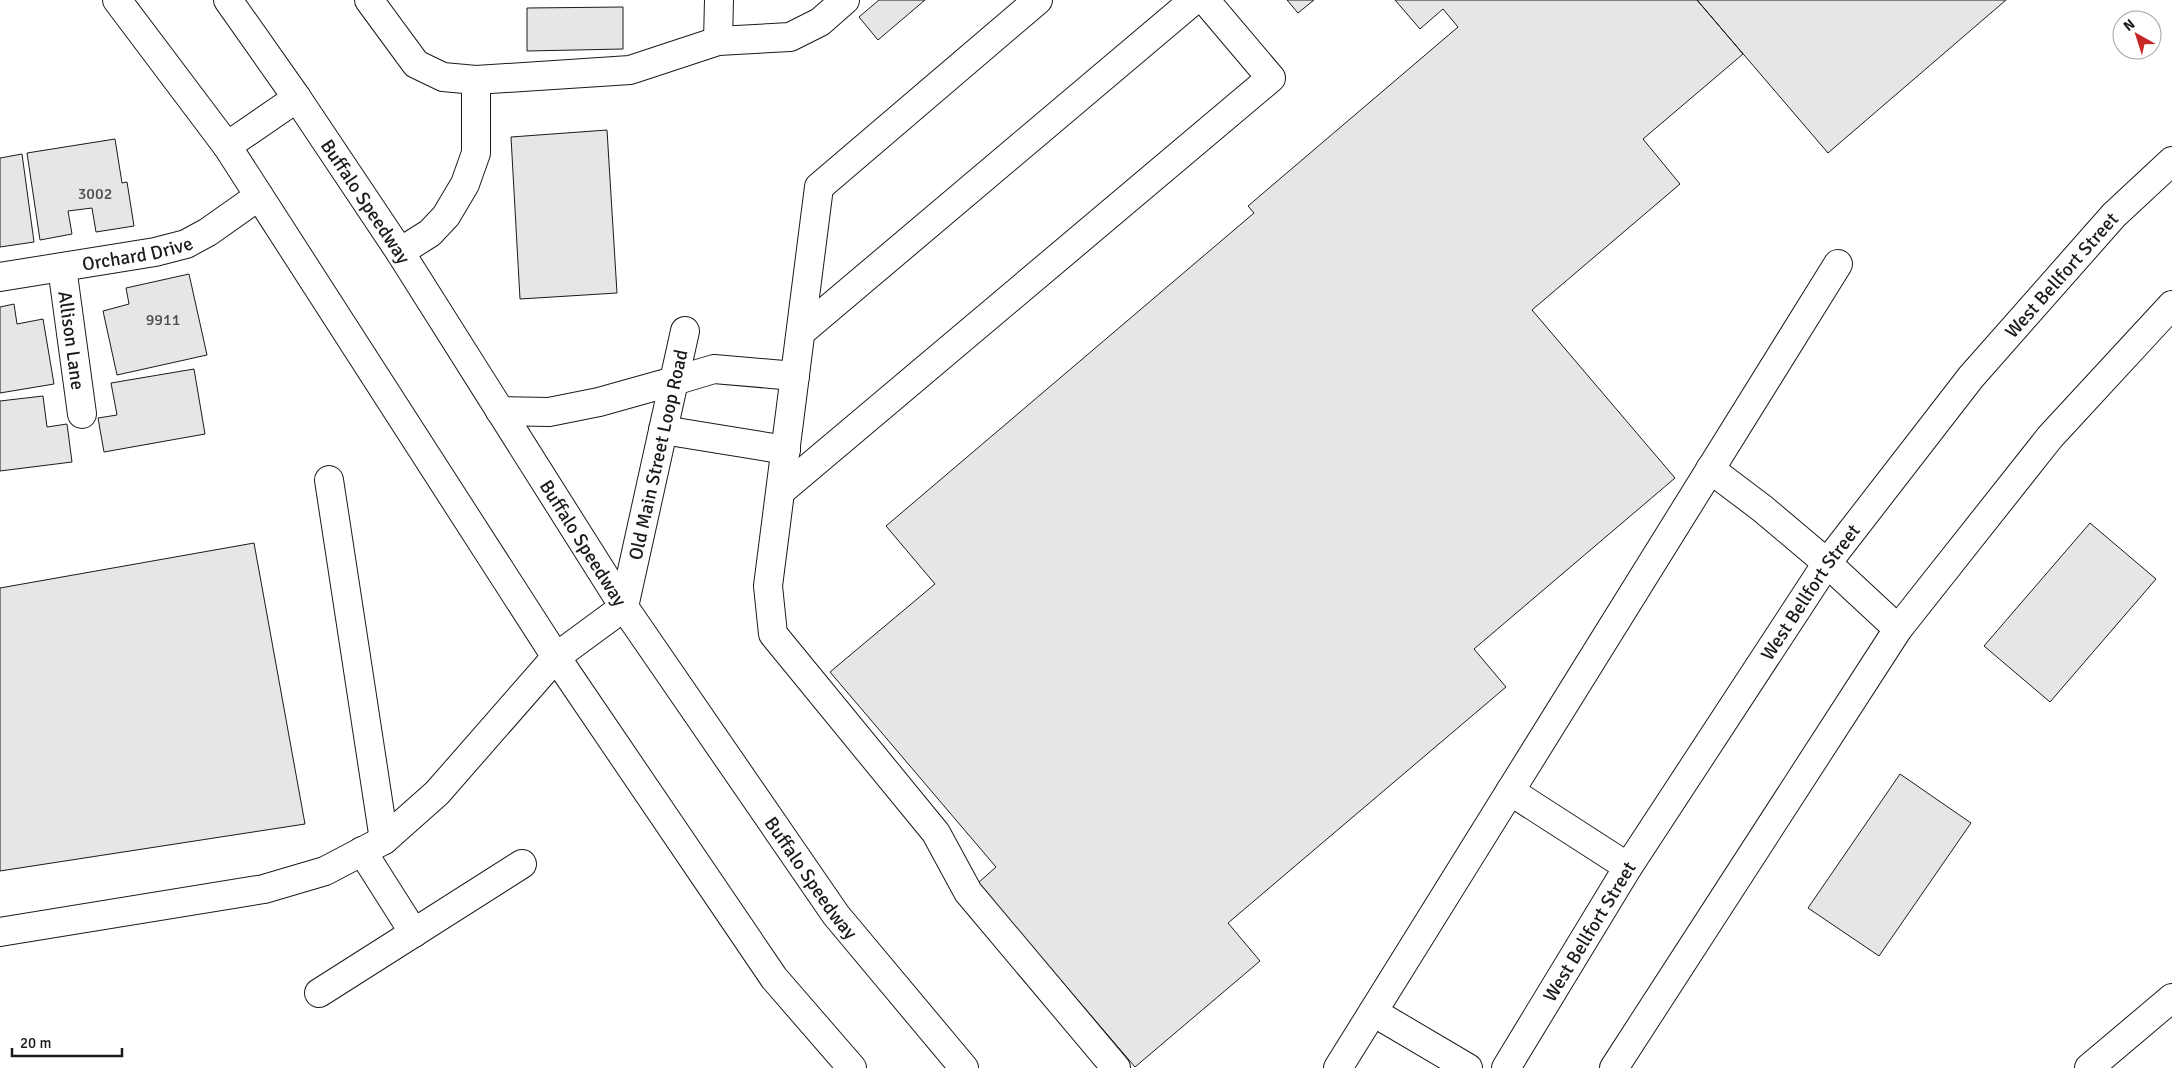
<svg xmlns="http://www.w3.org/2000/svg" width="2172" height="1068" viewBox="0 0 2172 1068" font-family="Signika,sans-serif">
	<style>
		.building { fill: #e6e6e6; stroke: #1a1a1a }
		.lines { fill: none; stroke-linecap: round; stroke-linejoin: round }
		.minor-casing { stroke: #1a1a1a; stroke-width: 30 }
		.major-casing { stroke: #1a1a1a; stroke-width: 30 }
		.minor { stroke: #fff; stroke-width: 28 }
		.major { stroke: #fff; stroke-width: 28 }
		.labels { text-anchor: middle; stroke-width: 4; stroke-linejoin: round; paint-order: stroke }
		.number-label { font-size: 16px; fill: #4d4d4d }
		.street-label { font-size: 19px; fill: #1a1a1a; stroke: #fff }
	</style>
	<rect width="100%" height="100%" fill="#fff"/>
	<!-- building -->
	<path class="building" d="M879 0H925L878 40 859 17Z
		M1287 0H1314L1298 13Z
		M1395 0H1697L1743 54 1643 139 1680 184 1532 310 1675 478 1474 649 1506 687 1228 923 1260 961 1135 1067 978 883 996 867 830 672 935 584 886 526 1254 213 1248 206 1458 27 1443 9 1420 29Z
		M1697 0H2006L1828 153Z
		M623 7V49L527 51V8Z
		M607 130 617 293 520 299 511 137Z
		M115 139 122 183 127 182 134 226 96 232 92 208 68 211 72 234 40 240 27 153Z
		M22 154 34 242 0 247V158Z
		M189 274 207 355 117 375 103 311 129 304 126 288Z
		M14 304 17 324 43 319 54 384 0 393V307Z
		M194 369 205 434 104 452 98 418 117 415 111 383Z
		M43 396 47 427 67 424 72 462 0 471V401Z
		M2090 523 2156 579 2050 702 1984 646Z
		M254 543 305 824 0 871V588Z
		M1900 774 1971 823 1879 956 1808 908Z"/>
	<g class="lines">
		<!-- minor casing -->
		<g class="minor-casing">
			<g id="minor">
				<path d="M369 0 416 64 443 77 476 80 630 70 718 41 790 37 820 22 845 0"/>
				<path d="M1038 0 819 187 768 586 773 634 936 833 968 892 1116 1068"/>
				<path d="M718 41 719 0"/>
				<path d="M400 252 430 233 446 216 465 184 476 153V80"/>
				<path id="s1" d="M62 267 82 414"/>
				<path id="s2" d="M0 277 155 252 186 244 208 232 259 196"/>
				<path d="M801 332 1194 0"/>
				<path d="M674 381 714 369 795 376"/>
				<path d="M663 430 786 450"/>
				<path d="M1710 469 1763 509 1827 563"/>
				<path d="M329 480 384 840"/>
				<path d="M781 491 1271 78 1205 0"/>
				<path id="s3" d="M624 607 685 331"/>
				<path d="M1510 791 1628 867"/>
				<path d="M362 851 414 933"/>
				<path d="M0 932 264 889 325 871 384 840 437 793 556 657"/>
				<path d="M319 993 522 864"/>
				<path d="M1373 1012 1468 1068"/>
				<path d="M1338 1068 1838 264"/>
				<path d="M2089 1068 2172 998"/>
			</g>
		</g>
		<!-- major casing -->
		<g class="major-casing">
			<g id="major">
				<path d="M117 0 227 146 556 657 774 978 852 1068"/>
				<path id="s4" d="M228 0 297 98 400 252 624 607 836 915 964 1068"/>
				<path d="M227 146 297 98"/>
				<path d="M500 411 549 412 599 402 674 381"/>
				<path d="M1827 563 1898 629"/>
				<path d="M556 657 624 607"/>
				<path id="s5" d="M1506 1068 1628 867 1827 563 1971 377 2114 215 2172 161"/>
				<path d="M1614 1068 1898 629 2050 437 2172 305"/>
			</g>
		</g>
		<!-- minor -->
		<use href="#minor" class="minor"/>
		<!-- major -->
		<use href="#major" class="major"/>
	</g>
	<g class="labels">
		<!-- number labels -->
		<g class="number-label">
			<text x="95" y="199">3002</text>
			<text x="163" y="325">9911</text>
		</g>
		<!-- street labels -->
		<g class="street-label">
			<text dy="7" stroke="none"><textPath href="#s4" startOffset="244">Buffalo Speedway</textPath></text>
			<text dy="7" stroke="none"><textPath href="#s2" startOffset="139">Orchard Drive</textPath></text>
			<text dy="7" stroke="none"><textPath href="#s5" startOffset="970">West Bellfort Street</textPath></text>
			<text dy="7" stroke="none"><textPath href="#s1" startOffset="74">Allison Lane</textPath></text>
			<text dy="7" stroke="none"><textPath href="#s3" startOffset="156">Old Main Street Loop Road</textPath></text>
			<text dy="7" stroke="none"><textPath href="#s4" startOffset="649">Buffalo Speedway</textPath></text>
			<text dy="7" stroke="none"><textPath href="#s5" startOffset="565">West Bellfort Street</textPath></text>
			<text dy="7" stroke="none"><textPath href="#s4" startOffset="1054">Buffalo Speedway</textPath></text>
			<text dy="7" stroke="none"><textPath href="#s5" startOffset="160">West Bellfort Street</textPath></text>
		</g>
	</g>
	<!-- north arrow -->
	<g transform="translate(2137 35) rotate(321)"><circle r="24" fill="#ffffff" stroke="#a3a3a3"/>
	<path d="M0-4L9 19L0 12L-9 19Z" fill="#c62828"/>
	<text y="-8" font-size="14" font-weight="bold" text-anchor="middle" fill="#1a1a1a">N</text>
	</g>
	<!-- scale -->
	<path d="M12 1048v8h110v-8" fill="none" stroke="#1a1a1a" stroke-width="2.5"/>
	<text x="20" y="1048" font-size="15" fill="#1a1a1a" stroke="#ffffff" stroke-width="4" paint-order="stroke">20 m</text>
</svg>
